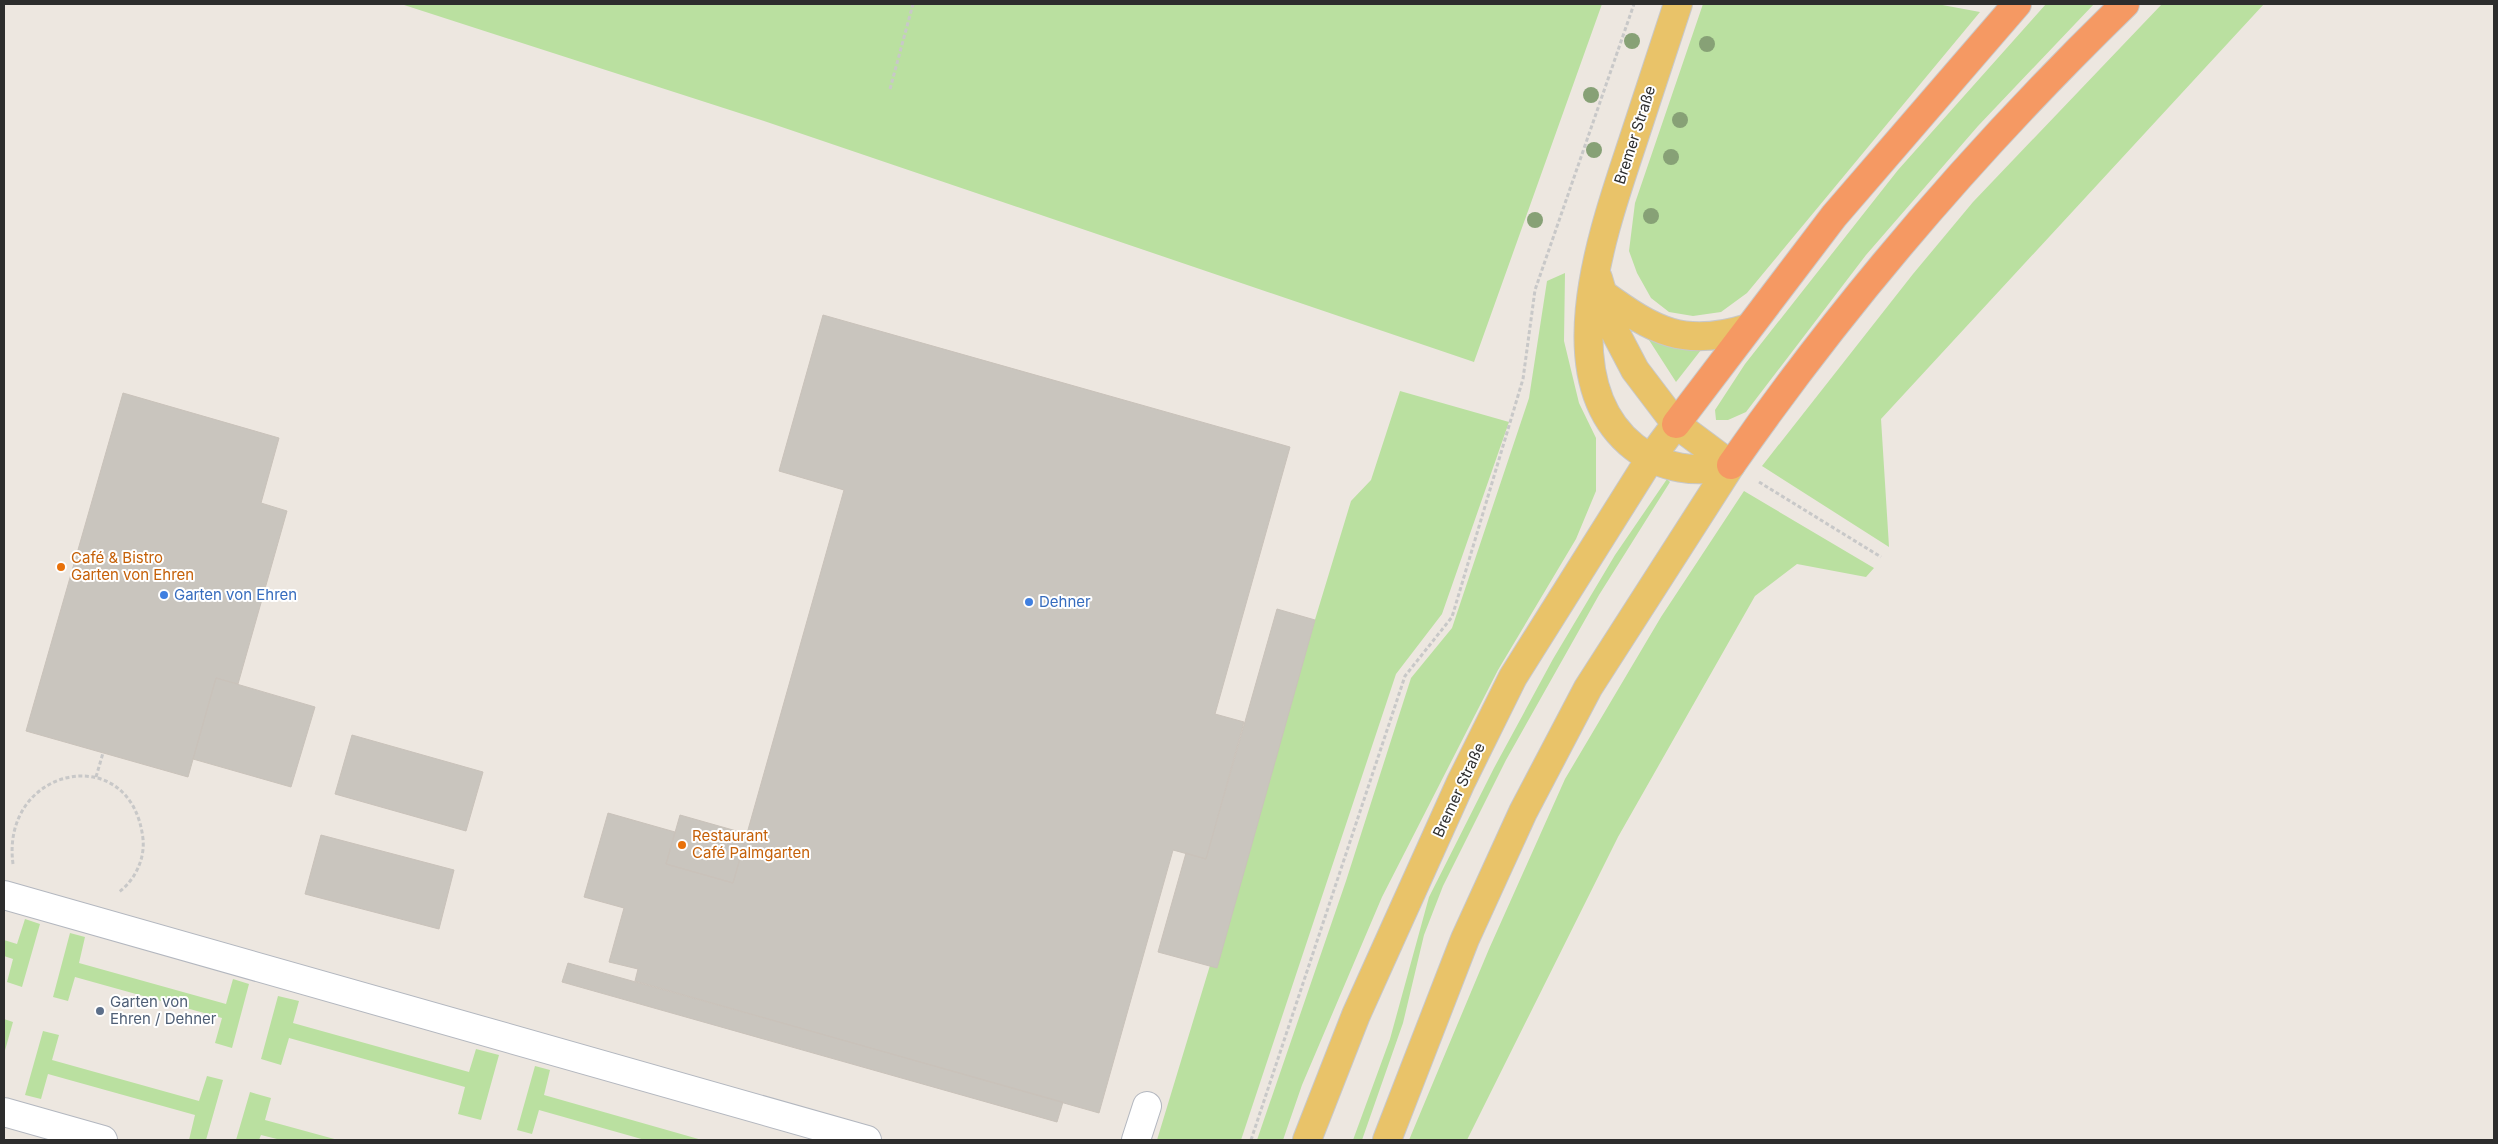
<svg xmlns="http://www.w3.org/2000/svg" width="2498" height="1144" viewBox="0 0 2498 1144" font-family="Inter,sans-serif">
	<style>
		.green { fill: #bae0a0 }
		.building { fill: #c9c5be; stroke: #c9c2ba }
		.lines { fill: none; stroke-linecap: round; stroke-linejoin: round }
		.minor-casing { stroke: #b3b7bf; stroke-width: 30 }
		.major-casing { stroke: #c8c8c8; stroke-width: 30 }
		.highway-casing { stroke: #c8c8c8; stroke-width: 30 }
		.path { stroke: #c8c8c8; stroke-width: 3; stroke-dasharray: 4 2.5; stroke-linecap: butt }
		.minor { stroke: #fff; stroke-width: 28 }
		.major { stroke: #e9c369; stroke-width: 28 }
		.highway { stroke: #f59963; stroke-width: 28 }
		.tree { fill: #87a176 }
		.food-dot { fill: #e8710a; stroke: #fff; stroke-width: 2 }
		.shop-dot { fill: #3f7fe0; stroke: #fff; stroke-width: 2 }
		.service-dot { fill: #5c6f8a; stroke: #fff; stroke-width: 2 }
		.labels { text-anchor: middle; stroke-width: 4; stroke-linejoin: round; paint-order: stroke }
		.street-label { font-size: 15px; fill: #2d2d2d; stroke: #fff }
		.food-label { font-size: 15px; fill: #c56008; stroke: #fff; text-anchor: start }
		.shop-label { font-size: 15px; fill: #366cbe; stroke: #fff; text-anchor: start }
		.service-label { font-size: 15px; fill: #4e5e75; stroke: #fff; text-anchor: start }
	</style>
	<rect width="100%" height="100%" fill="#ede7e0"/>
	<!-- green -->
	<path class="green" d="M401 4H1602L1474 362 764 121Z
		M1703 4H1937L1980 12 1747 293 1721 312 1693 316 1669 312 1651 298 1637 273 1629 251 1635 203Z
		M2046 4H2094L1978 126 1866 255 1746 412 1728 420H1716L1715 410 1745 364 1898 170Z
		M2162 4H2264L1881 419 1889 547 1762 466 1913 274 1973 202Z
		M1565 273 1564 341 1579 403 1596 438V491L1576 539 1498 670 1382 897 1302 1085 1283 1140H1257L1346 881 1411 678 1452 628 1529 398 1547 281Z
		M1649 340H1655L1701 350 1676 382Z
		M1400 391 1509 422 1442 614 1396 674 1241 1140H1157L1351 501 1371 480Z
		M1667 479 1670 482 1599 595 1506 760 1443 886 1424 935 1403 1023 1362 1140H1353L1390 1039 1429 897 1494 768 1553 659 1615 555Z
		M1744 491 1874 568 1866 577 1797 564 1755 596 1618 837 1467 1140H1409L1489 949 1565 779 1661 617Z
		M25 919 40 924 22 987 7 982 13 959 4 956V940L17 944Z
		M70 933 85 937 79 963 226 1004 233 979 249 984 232 1048 215 1043 222 1018 75 977 68 1001 53 997Z
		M278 996 299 1001 293 1023 469 1072 476 1049 499 1055 481 1120 458 1114 465 1087 289 1038 281 1065 261 1059Z
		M4 1019 13 1022 4 1054Z
		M43 1031 59 1035 52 1060 199 1101 207 1076 223 1080 206 1140H189L195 1115 48 1074 41 1099 25 1095Z
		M535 1066 550 1070 544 1095 702 1140H645L539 1110 532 1134 517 1130Z
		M250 1092 271 1098 265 1120 338 1140H281L261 1135 259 1140H236Z"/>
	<!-- building -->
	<path class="building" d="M823 315 1290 447 1215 714 1244 722 1206 859 1173 850 1099 1113 635 981 638 969 609 962 624 908 584 897 608 813 675 832 666 864 733 883 844 490 779 471Z
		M123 393 279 438 261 503 287 511 238 684 216 678 188 777 26 731Z
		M1277 609 1315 620 1217 968 1158 952 1186 853 1206 859Z
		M216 678 315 707 291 787 193 759Z
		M352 735 483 772 466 831 335 794Z
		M680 815 747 834 733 883 666 864Z
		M321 835 454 870 439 929 305 894Z
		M568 963 1063 1102 1057 1122 562 982Z"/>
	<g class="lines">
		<!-- minor casing -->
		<g class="minor-casing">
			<path id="minor" d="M4 895 867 1140
				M4 1112 103 1140
				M1136 1140 1147 1106"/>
		</g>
		<!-- major casing -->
		<g class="major-casing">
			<path id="major" d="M1678 4C1663 49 1648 95 1633 141 1605 226 1548 379 1634 447 1662 469 1697 474 1731 465
				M1598 278 1613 328 1635 370 1676 424 1731 465
				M1603 294C1654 331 1684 348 1748 328
				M1307 1140 1356 1015 1461 782 1513 677 1650 459 1676 424
				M1387 1140 1465 939 1523 812 1588 688 1731 465"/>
		</g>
		<!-- highway casing -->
		<g class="highway-casing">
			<path id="highway" d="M1676 424 1834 216 2017 4
				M1731 465C1846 300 1981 144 2125 4"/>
		</g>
		<!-- path -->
		<path class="path" d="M890 89 913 4
			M1759 482 1881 557
			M96 777 103 753
			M13 864C0 766 132 739 143 839 145 859 135 880 119 892
			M1251 1140 1405 676 1452 617 1523 379 1535 290 1634 4"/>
		<!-- minor -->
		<use href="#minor" class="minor"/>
		<!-- major -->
		<use href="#major" class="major"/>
		<!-- highway -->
		<use href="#highway" class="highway"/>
	</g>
	<!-- trees -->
	<g class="tree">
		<circle cx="1632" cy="41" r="8"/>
		<circle cx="1707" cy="44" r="8"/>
		<circle cx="1591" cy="95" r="8"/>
		<circle cx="1680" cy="120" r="8"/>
		<circle cx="1594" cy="150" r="8"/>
		<circle cx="1671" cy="157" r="8"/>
		<circle cx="1651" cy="216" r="8"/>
		<circle cx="1535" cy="220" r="8"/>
	</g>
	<!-- markers -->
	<g class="food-dot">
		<circle cx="61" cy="567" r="5"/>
		<circle cx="682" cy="845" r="5"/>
	</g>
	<g class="shop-dot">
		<circle cx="164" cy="595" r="5"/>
		<circle cx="1029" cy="602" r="5"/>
	</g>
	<circle class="service-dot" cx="100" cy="1011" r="5"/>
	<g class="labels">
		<!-- street labels -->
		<g class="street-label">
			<text transform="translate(1635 135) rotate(-72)" y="5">Bremer Straße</text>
			<text transform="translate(1459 790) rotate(-65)" y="5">Bremer Straße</text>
		</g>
		<!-- food labels -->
		<g class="food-label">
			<text x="71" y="563">Café &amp; Bistro<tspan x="71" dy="17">Garten von Ehren</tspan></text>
			<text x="692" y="841">Restaurant<tspan x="692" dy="17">Café Palmgarten</tspan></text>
		</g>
		<!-- shop labels -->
		<g class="shop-label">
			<text x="174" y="600">Garten von Ehren</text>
			<text x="1039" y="607">Dehner</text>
		</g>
		<!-- service labels -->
		<g class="service-label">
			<text x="110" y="1007">Garten von<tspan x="110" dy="17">Ehren / Dehner</tspan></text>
		</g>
	</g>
	<!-- border -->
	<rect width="2498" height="1144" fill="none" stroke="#2d2d2d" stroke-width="10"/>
</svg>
